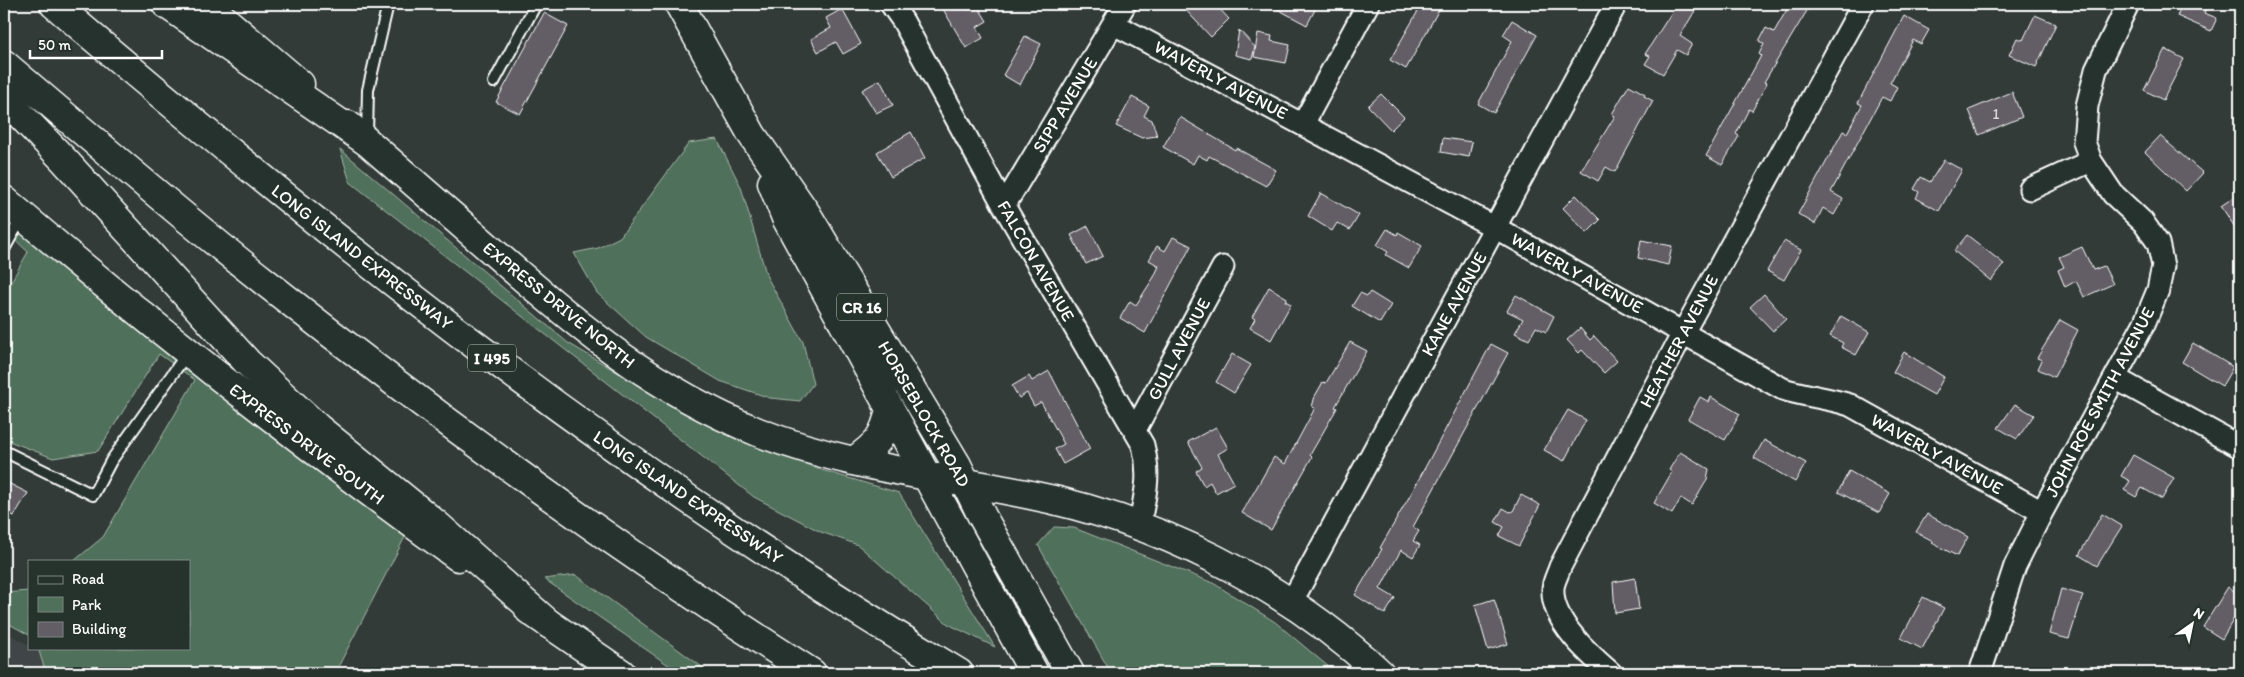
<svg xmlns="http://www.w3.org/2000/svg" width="2244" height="677" viewBox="0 0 2244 677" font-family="Itim,sans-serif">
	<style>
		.built { fill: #414546 }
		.green { fill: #4f705a; stroke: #a7b8ac }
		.building { fill: #635d66; stroke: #fff }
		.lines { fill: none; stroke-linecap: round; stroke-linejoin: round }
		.lane-casing { stroke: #fff; stroke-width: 14 }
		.street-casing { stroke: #fff; stroke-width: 25 }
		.secondary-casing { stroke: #fff; stroke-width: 31 }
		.primary-casing { stroke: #fff; stroke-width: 31 }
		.highway-casing { stroke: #fff; stroke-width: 31 }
		.lane { stroke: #26332d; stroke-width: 10 }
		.street { stroke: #26332d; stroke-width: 21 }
		.secondary { stroke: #26332d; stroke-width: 28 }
		.primary { stroke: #26332d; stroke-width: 28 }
		.highway { stroke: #26332d; stroke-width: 28 }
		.labels { text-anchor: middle; stroke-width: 4; stroke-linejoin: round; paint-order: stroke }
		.number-label { font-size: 15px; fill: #d8d6d9 }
		.shield { fill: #26332d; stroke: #bec2c0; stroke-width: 1 }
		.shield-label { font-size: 16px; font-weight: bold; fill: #fff }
		.street-label { font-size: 18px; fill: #fff; stroke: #26332d }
	</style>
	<rect width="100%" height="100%" fill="#323b38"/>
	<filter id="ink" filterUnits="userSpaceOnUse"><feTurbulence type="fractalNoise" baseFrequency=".02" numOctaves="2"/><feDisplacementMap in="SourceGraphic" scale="10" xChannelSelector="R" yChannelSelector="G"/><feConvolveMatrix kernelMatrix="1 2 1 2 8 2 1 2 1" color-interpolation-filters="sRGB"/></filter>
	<g filter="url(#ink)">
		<!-- built -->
		<path class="built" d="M4 631 29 645V648H34L64 665 60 673H4Z"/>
		<!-- green -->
		<path class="green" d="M717 139 741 187 767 277 803 342 813 384 800 401 770 398 720 381 646 337 597 293 574 253 598 248 620 237 689 143Z
			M340 149 568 343 702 422 818 469 899 493 995 647 948 624 858 545 821 532 754 497 350 182Z
			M4 202 406 535 335 673H46L38 648H189V561H74L103 537 195 380 159 354 98 451 53 458 4 439V294L28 252 4 229Z
			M1054 527 1074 528 1213 583 1275 622 1336 673H1111L1038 545Z
			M576 575 709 672 712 673H680L544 579Z
			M29 591V635L4 621V593Z"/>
		<!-- building -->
		<path class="building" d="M940 4H966L969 10 977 5 987 21 977 27 983 38 966 48Z
			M1180 4H1215L1229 19 1211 37Z
			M1268 4H1318L1307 25Z
			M1422 4H1442L1406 69 1390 60Z
			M1677 4H1699L1680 36 1692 44 1686 55 1677 50 1663 74 1645 64 1650 56 1645 54Z
			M1790 4H1811L1764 82 1767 83 1752 111 1749 109 1736 134 1739 136 1722 165 1706 156 1761 56 1759 54 1764 44 1759 41 1766 28 1774 32Z
			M2182 4H2208L2204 13 2217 18 2211 31 2177 16Z
			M842 9 861 44 843 54 836 42 818 52 811 39 831 28 826 18Z
			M544 13 568 26 520 114 496 102Z
			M2035 15 2056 24 2036 67 2009 55 2017 38 2023 40Z
			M1904 16 1929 30 1921 44 1913 40 1890 83 1897 87 1890 101 1882 97 1831 192 1843 199 1834 215 1823 208 1815 224 1798 214 1843 131 1847 133 1862 105 1858 103Z
			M1512 20 1537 35 1494 113 1478 104 1512 41 1503 35Z
			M1239 30 1255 47 1252 59 1235 55Z
			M1258 33 1272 36 1271 41 1290 45 1286 63 1254 57Z
			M1025 36 1041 44 1020 85 1003 75Z
			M2165 49 2184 59 2163 100 2144 90Z
			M880 80 893 105 876 113 862 90Z
			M1629 85 1645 94 1644 96 1653 101 1615 172 1606 167 1598 181 1581 171 1615 116 1612 114Z
			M2012 92 2022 117 1979 135 1969 110Z
			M1381 94 1404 117 1391 130 1368 106Z
			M1132 97 1149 106 1144 116 1152 120 1157 136 1142 138 1116 126Z
			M1180 117 1235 150 1236 148 1276 170 1266 186 1209 156 1207 160 1198 155 1193 164 1163 147Z
			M911 132 925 158 891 177 877 152Z
			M2160 136 2203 173 2186 191 2145 152Z
			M1443 138 1472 142 1469 157 1441 152Z
			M1944 160 1962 170 1939 211 1916 198 1919 192 1914 189 1921 177 1930 182Z
			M1321 193 1359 215 1350 230 1337 223 1332 231 1308 216Z
			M2240 193V235L2221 206Z
			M1576 195 1600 220 1587 233 1563 208Z
			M1088 226 1103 256 1086 264 1071 235Z
			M1387 229 1397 235 1398 232 1422 246 1409 268 1386 255 1388 252 1377 245Z
			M1967 235 2004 264 1991 281 1954 251Z
			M1173 237 1191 246 1145 333 1120 318 1130 301 1136 305 1154 277 1159 266 1149 260 1157 246 1165 251Z
			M1641 240 1672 246 1668 265 1638 258Z
			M1784 241 1801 250 1784 280 1767 271Z
			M2082 247 2093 270 2104 266 2113 284 2084 297 2076 281 2065 287 2058 270 2064 267 2059 257Z
			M1269 287 1287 298 1285 301 1291 304 1271 340 1250 328 1255 319 1252 317Z
			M1370 292 1391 305 1380 323 1352 306 1360 293 1367 296Z
			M1764 294 1786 319 1773 331 1750 307Z
			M1516 295 1554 316 1546 332 1536 327 1529 340 1515 333 1523 319 1507 311Z
			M1841 316 1869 332 1856 355 1841 347 1843 343 1830 336Z
			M2060 320 2078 330 2054 377 2038 369 2042 360 2037 358Z
			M1580 328 1590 340 1594 336 1617 361 1604 373 1582 350 1579 353 1567 340Z
			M1350 342 1367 351 1335 407 1337 408 1310 455 1312 457 1271 530 1242 513 1274 457 1285 464 1315 408 1312 407 1315 396 1323 382 1326 383Z
			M2193 343 2233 367 2222 386 2182 362Z
			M1491 344 1508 353 1413 527 1419 531 1413 541 1420 545 1413 557 1401 550 1380 589 1395 598 1385 614 1355 595 1382 549 1380 548 1412 492Z
			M1904 352 1944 377 1934 395 1893 372Z
			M1232 354 1251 365 1234 393 1216 382Z
			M1049 371 1090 449 1063 464 1055 449 1064 444 1041 402 1034 406 1027 393 1019 398 1012 386 1029 376 1032 381Z
			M1700 397 1709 402 1711 397 1740 414 1725 440 1688 419Z
			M2015 404 2034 415 2017 439 1998 428Z
			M1568 410 1586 420 1564 461 1544 450Z
			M1216 427 1228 448 1218 454 1234 483 1216 493 1210 482 1204 486 1196 471 1202 467 1188 442Z
			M1764 440 1806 463 1795 482 1754 458Z
			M1680 452 1709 469 1707 480 1692 505 1681 498 1672 514 1654 503 1672 472 1669 470Z
			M2133 455 2174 478 2162 499 2142 488 2136 497 2124 490 2130 481 2121 476Z
			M1849 471 1890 494 1879 513 1838 492Z
			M4 481 28 493 14 516 4 511Z
			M1521 495 1540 505 1519 546 1499 536 1504 527 1495 522 1503 508 1510 512 1513 511Z
			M1927 514 1968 537 1957 556 1932 543 1933 541 1916 532Z
			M2102 514 2122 526 2097 566 2079 555Z
			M1635 578 1639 609 1615 613 1613 582Z
			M2228 587 2240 595V608L2222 639 2203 627Z
			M2061 589 2083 595 2069 639 2049 634Z
			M1923 597 1944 608 1922 649 1901 638Z
			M1494 599 1508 644 1488 650 1475 605Z"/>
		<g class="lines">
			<!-- lane casing -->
			<g class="lane-casing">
				<path id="lane" d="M494 82 536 4
					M367 135 368 90 388 4
					M4 249 22 217
					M4 451 93 495 111 461 188 352"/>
			</g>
			<!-- street casing -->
			<g class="street-casing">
				<path id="street" d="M891 4 903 21 1004 206 1143 445C1151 476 1145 496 1139 527
					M1114 24 1496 228 1783 389C1805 396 1828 398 1850 405L2042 512
					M1303 124 1368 4
					M2030 189 2091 161
					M1004 206 1125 4
					M2115 378 2240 447
					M1135 430 1223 267
					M1291 603 1616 4
					M1611 673C1590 655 1551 621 1553 589 1553 582 1558 574 1560 567L1683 333 1863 4
					M1980 673 2015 566 2042 512 2144 324 2158 290 2163 266 2158 243 2143 222 2113 194 2091 161 2084 142 2087 106 2096 70 2128 4"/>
			</g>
			<!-- secondary casing -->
			<g class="secondary-casing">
				<path id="secondary" d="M206 4 300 84
					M348 125C398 168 447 212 497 255 581 329 653 389 758 432 844 466 936 476 1026 494 1155 519 1283 583 1380 673
					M4 200C150 325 302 444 458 557
					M529 610 621 673"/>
			</g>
			<!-- primary casing -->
			<g class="primary-casing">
				<path id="primary" d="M679 4 752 135 806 213 957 465 982 516 1070 673
					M772 183 786 218 1034 673
					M854 461C876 445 884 438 890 410"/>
			</g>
			<!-- highway casing -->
			<g class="highway-casing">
				<path id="highway" d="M54 4C339 248 636 481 959 673
					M166 4 366 141
					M4 64C90 137 176 212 265 282 441 421 623 553 812 673
					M4 98 65 161 247 362 318 428 436 524 549 624"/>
			</g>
			<!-- lane -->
			<use href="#lane" class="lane"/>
			<!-- street -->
			<use href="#street" class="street"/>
			<!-- secondary -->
			<use href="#secondary" class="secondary"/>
			<!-- primary -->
			<use href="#primary" class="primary"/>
			<!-- highway -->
			<use href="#highway" class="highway"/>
		</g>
	</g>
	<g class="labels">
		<!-- number labels -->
		<g class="number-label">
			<text x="1996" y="119">1</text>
		</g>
		<!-- shield labels -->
		<g class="shield">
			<rect x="837" y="293.5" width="50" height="27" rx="4"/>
			<rect x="468" y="344.5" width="48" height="27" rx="4"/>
		</g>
		<g class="shield-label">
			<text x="862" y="313">CR 16</text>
			<text x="492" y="364">I 495</text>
		</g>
		<!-- street labels -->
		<g class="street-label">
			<text transform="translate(1221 80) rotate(28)" y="6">WAVERLY AVENUE</text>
			<text transform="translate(1065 105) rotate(-59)" y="6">SIPP AVENUE</text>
			<text transform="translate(362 257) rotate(38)" y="6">LONG ISLAND EXPRESSWAY</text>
			<text transform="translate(1036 261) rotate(60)" y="6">FALCON AVENUE</text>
			<text transform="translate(1577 273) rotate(29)" y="6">WAVERLY AVENUE</text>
			<text transform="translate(1454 304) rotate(-61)" y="6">KANE AVENUE</text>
			<text transform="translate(559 305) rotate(39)" y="6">EXPRESS DRIVE NORTH</text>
			<text transform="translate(1679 341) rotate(-62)" y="6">HEATHER AVENUE</text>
			<text transform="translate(1179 349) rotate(-62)" y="6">GULL AVENUE</text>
			<text transform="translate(2100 402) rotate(-62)" y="6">JOHN ROE SMITH AVENUE</text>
			<text transform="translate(924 414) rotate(60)" y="6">HORSEBLOCK ROAD</text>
			<text transform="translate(307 444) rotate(37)" y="6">EXPRESS DRIVE SOUTH</text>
			<text transform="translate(1937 454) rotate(29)" y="6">WAVERLY AVENUE</text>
			<text transform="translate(688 497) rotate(34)" y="6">LONG ISLAND EXPRESSWAY</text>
		</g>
	</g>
	<!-- margin -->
	<rect width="2244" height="677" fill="none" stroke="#26332d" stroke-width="20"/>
	<rect x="10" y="10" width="2224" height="657" fill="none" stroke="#fff" stroke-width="2" filter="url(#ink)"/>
	<!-- legend -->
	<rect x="28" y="560" width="162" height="90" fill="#26332d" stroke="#7d8581"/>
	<rect x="38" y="576" width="25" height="8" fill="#26332d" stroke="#7d8581"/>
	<text x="72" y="584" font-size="15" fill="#ffffff">Road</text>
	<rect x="38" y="597" width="25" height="15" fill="#4f705a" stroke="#7d8581"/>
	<text x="72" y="610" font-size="15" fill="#ffffff">Park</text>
	<rect x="38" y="622" width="25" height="15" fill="#635d66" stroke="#7d8581"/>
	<text x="72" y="634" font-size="15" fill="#ffffff">Building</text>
	<!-- north arrow -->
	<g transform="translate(2192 624) rotate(33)" stroke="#26332d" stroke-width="4" paint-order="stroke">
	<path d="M0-4L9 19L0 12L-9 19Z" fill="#ffffff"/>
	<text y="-8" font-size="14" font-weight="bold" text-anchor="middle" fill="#ffffff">N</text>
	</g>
	<!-- scale -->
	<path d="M30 50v8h132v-8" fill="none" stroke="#ffffff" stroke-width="2.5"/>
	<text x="38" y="50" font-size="15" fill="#ffffff" stroke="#26332d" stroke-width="4" paint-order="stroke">50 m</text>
</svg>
